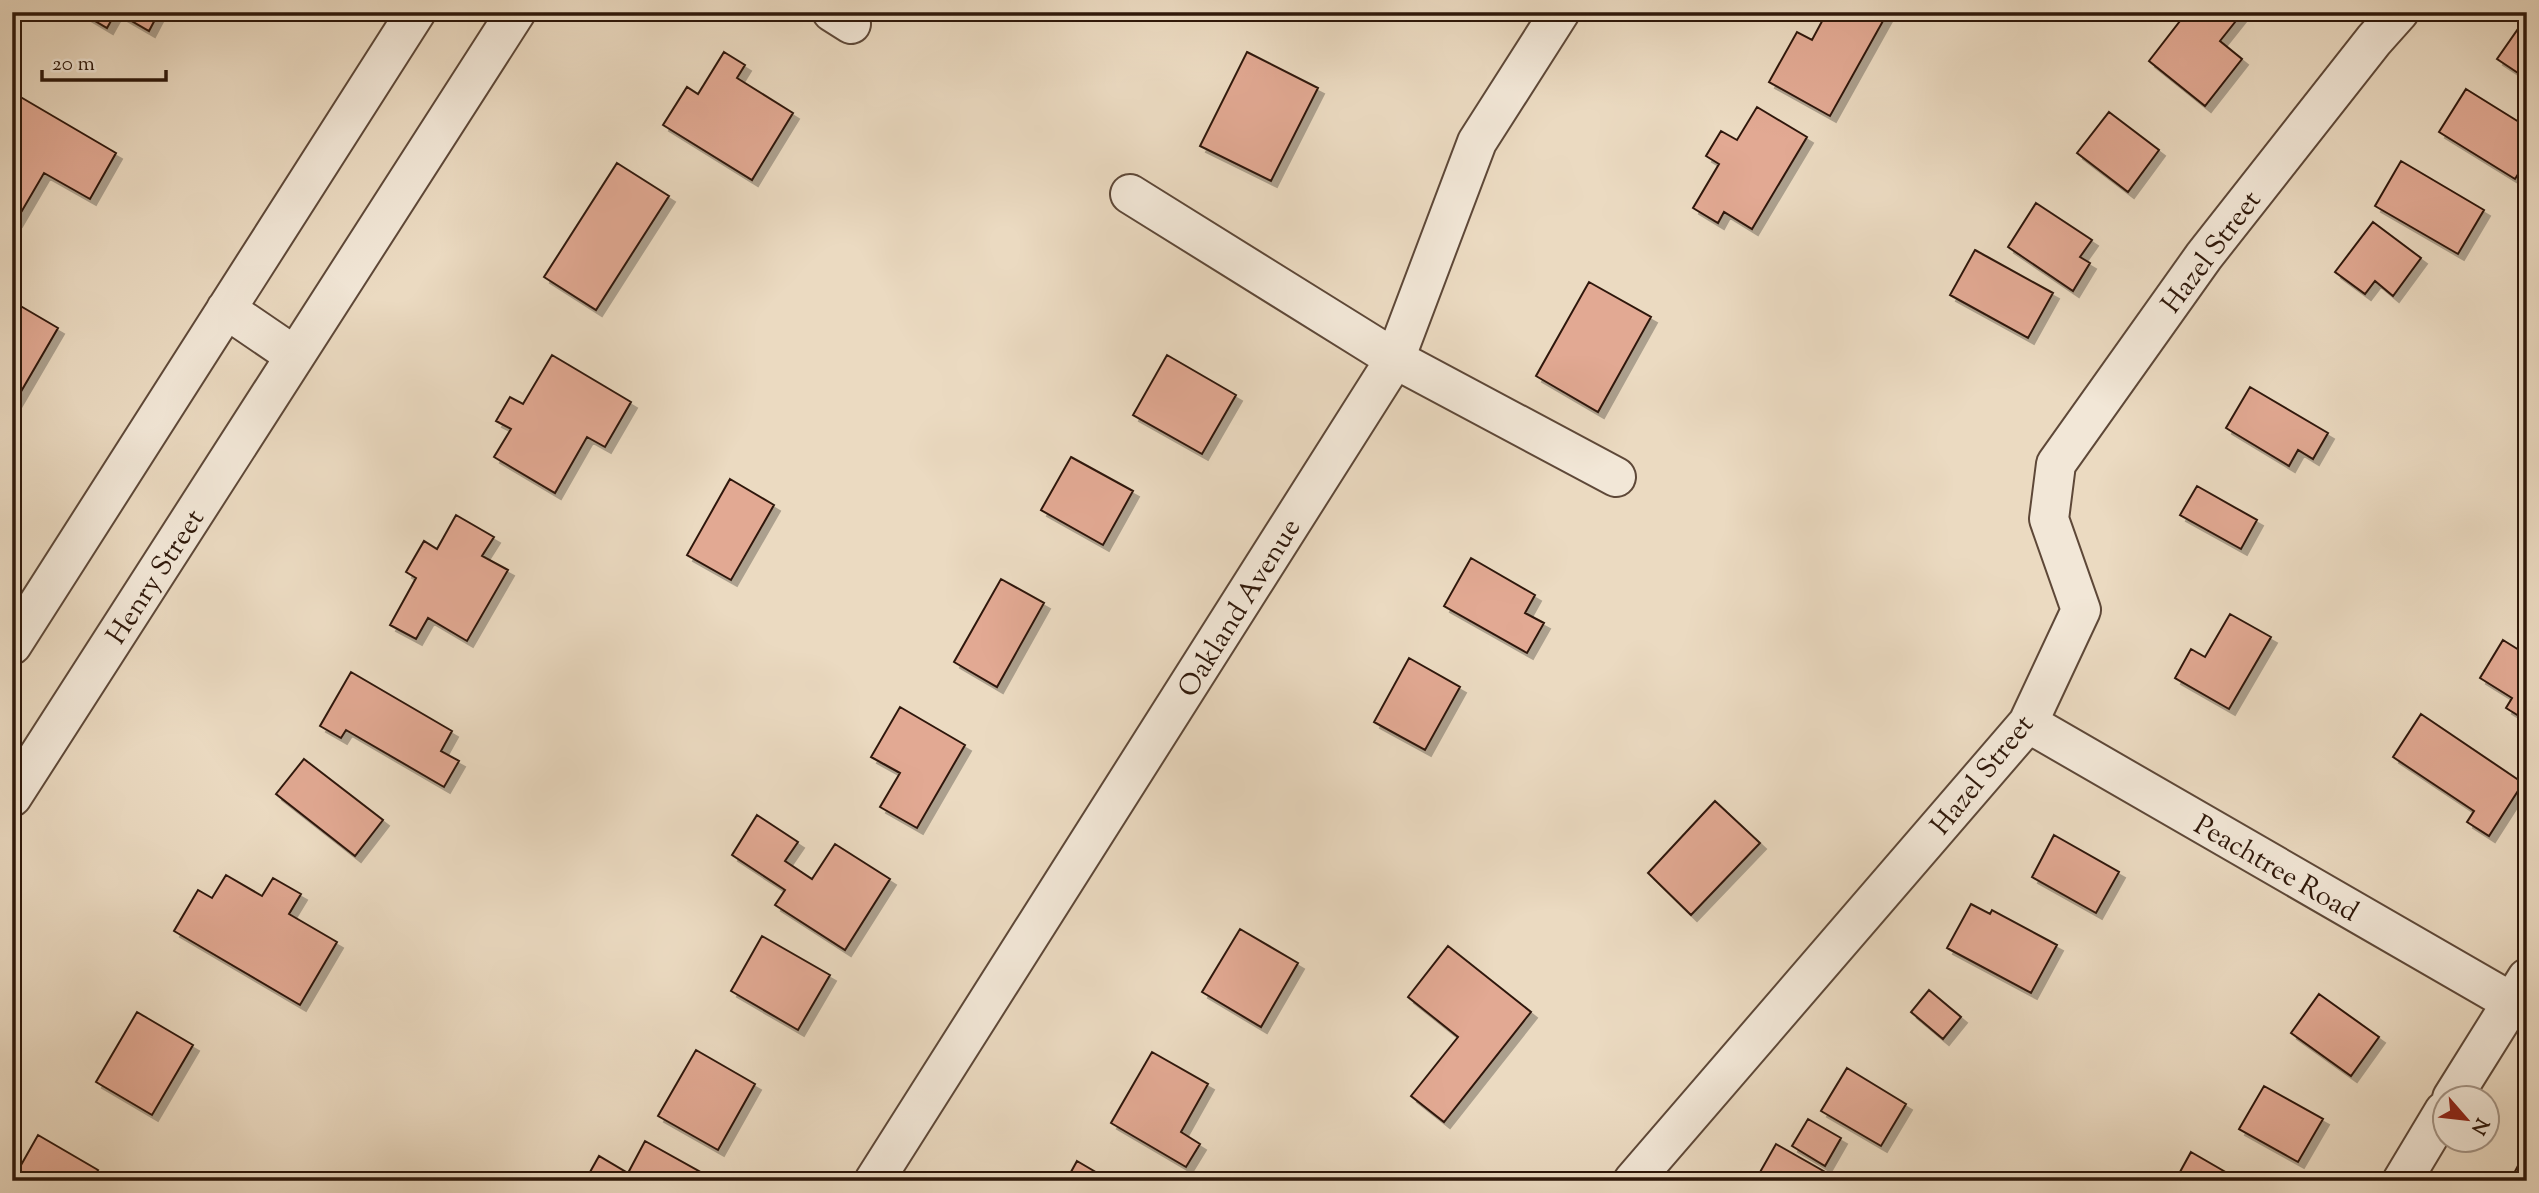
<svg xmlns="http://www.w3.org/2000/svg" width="2539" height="1193" viewBox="0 0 2539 1193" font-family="'Sorts Mill Goudy',serif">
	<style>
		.building { fill: #e2a993; stroke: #2f180a; stroke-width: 2; filter: url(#shadow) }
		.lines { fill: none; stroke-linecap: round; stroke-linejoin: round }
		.minor-casing { stroke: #5e4838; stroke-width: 42 }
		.minor { stroke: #f2e7d7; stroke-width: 38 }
		.labels { text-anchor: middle; stroke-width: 6; stroke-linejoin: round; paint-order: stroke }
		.street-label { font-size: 28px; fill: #2f180a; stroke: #f2e7d7 }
	</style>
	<defs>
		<filter id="shadow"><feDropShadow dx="6" dy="6" stdDeviation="0" flood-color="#0004"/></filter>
	</defs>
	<rect width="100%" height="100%" fill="#ebdac1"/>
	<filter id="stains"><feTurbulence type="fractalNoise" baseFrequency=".00286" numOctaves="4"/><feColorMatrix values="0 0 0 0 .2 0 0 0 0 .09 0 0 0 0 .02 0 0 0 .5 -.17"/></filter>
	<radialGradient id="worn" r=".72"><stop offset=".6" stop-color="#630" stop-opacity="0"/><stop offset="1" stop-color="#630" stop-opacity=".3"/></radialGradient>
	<!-- building -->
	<path class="building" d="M80 12H116L107 28Z
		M116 12H159L149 31Z
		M1827 12H1888L1830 116 1769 82 1797 32 1812 40Z
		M2187 12H2243L2220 41 2242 59 2205 106 2149 61Z
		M2527 16V79L2497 59Z
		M724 52 745 65 737 78 793 113 752 180 663 125 687 87 698 94Z
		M1247 52 1318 88 1271 181 1200 146Z
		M2466 89 2527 127V160L2515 179 2439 132Z
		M12 92 116 153 90 199 44 173 16 221 12 219Z
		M1757 107 1807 137 1752 229 1724 212 1718 223 1693 208 1719 164 1706 156 1721 131 1737 140Z
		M2109 112 2159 150 2128 192 2077 153Z
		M2401 161 2484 210 2458 254 2375 206Z
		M617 163 669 196 596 310 544 277Z
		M2036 203 2092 240 2080 257 2090 263 2073 291 2008 247Z
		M2373 222 2421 258 2393 296 2375 281 2365 294 2335 272Z
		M1975 250 2053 293 2028 338 1950 295Z
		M1589 282 1651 317 1598 412 1536 376Z
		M12 301 58 328 12 407Z
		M552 355 631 402 605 447 587 437 555 493 494 457 511 429 496 421 510 397 523 404Z
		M1167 355 1236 395 1202 454 1133 415Z
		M2250 387 2328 433 2313 459 2298 450 2289 466 2226 428Z
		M1071 457 1133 491 1103 545 1041 510Z
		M730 479 774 505 731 580 687 555Z
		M2197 486 2257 520 2241 549 2180 515Z
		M456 515 494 537 482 556 508 570 467 641 428 618 416 639 390 625 416 578 406 572 424 541 437 549Z
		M1471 558 1535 595 1525 613 1544 623 1527 653 1444 606Z
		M1001 579 1044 603 997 687 954 662Z
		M2230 614 2271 637 2229 709 2175 678 2191 649 2205 657Z
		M2503 640 2527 655V721L2506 708 2512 698 2480 678Z
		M1409 658 1460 687 1425 750 1374 722Z
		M351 672 452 731 441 751 459 761 444 787 346 730 341 738 320 726Z
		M900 707 965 745 917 828 880 807 900 773 871 757Z
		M2421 714 2523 783 2489 836 2467 822 2474 811 2393 757Z
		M304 759 383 820 355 856 276 794Z
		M1715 801 1760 843 1691 915 1648 873Z
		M757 815 798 842 785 861 812 879 835 844 890 879 845 950 775 905 785 890 732 855Z
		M2054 835 2119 872 2096 913 2032 877Z
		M226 875 262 896 273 878 301 894 289 914 337 942 300 1005 174 931 198 890 212 898Z
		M1971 904 1990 914 1992 910 2057 945 2031 993 1947 948Z
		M1240 929 1298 963 1261 1027 1202 992Z
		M762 936 830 975 798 1030 731 991Z
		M1448 946 1531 1012 1444 1122 1411 1096 1458 1037 1408 997Z
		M1929 990 1961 1017 1943 1039 1911 1012Z
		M2319 994 2379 1037 2351 1076 2291 1033Z
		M137 1012 193 1045 152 1115 96 1082Z
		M696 1050 755 1084 718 1150 658 1116Z
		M1152 1052 1208 1084 1181 1132 1200 1144 1186 1167 1111 1123Z
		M1847 1068 1906 1104 1881 1146 1821 1111Z
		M2264 1086 2323 1119 2298 1162 2239 1129Z
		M1808 1119 1841 1138 1825 1166 1792 1146Z
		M38 1135 98 1170 91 1181H12Z
		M645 1141 704 1174 700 1181H585L599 1156 628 1173Z
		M1776 1144 1841 1181H1755Z
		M2191 1152 2241 1181H2175Z
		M1077 1161 1111 1181H1066Z
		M2520 1162 2527 1166V1181H2510Z"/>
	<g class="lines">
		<!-- minor casing -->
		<g class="minor-casing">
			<path id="minor" d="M832 12 851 24
				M1130 194 1395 359 1616 477
				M226 309 295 356
				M12 645 416 12
				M2028 723 2527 1011
				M12 797 516 12
				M2452 1098 2527 978
				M874 1181 1395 359 1477 142 1560 12
				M1633 1181 2028 723 2081 610 2049 519 2056 464 2204 256 2374 40 2399 12
				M2402 1181 2444 1111"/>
		</g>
		<!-- minor -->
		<use href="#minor" class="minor"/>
	</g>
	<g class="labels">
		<!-- street labels -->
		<g class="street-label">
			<text transform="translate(2210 251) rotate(-53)" y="10">Hazel Street</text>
			<text transform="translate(154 576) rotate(-57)" y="10">Henry Street</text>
			<text transform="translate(1238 607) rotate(-58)" y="10">Oakland Avenue</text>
			<text transform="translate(1981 774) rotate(-51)" y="10">Hazel Street</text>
			<text transform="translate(2277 867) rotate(30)" y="10">Peachtree Road</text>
		</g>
	</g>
	<!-- margin -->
	<rect width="2539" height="1193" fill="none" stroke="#ebdac1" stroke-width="42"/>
	<rect x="14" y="14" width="2511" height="1165" fill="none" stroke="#2f180a" stroke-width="3.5"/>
	<rect x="21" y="21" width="2497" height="1151" fill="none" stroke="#2f180a" stroke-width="2"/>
	<!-- north arrow -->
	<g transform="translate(2466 1119) rotate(118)"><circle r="33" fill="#f2e7d7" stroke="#a49485" stroke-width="2"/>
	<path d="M0-5L12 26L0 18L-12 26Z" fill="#8f2418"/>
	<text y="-10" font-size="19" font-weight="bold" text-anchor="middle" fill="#2f180a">N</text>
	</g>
	<!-- scale -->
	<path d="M42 70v10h124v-10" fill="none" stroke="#2f180a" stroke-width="3.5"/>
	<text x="52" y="70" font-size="21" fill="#2f180a" stroke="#f2e7d7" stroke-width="5" paint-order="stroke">20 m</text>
	<rect width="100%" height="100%" filter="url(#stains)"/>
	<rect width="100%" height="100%" fill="url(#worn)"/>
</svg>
